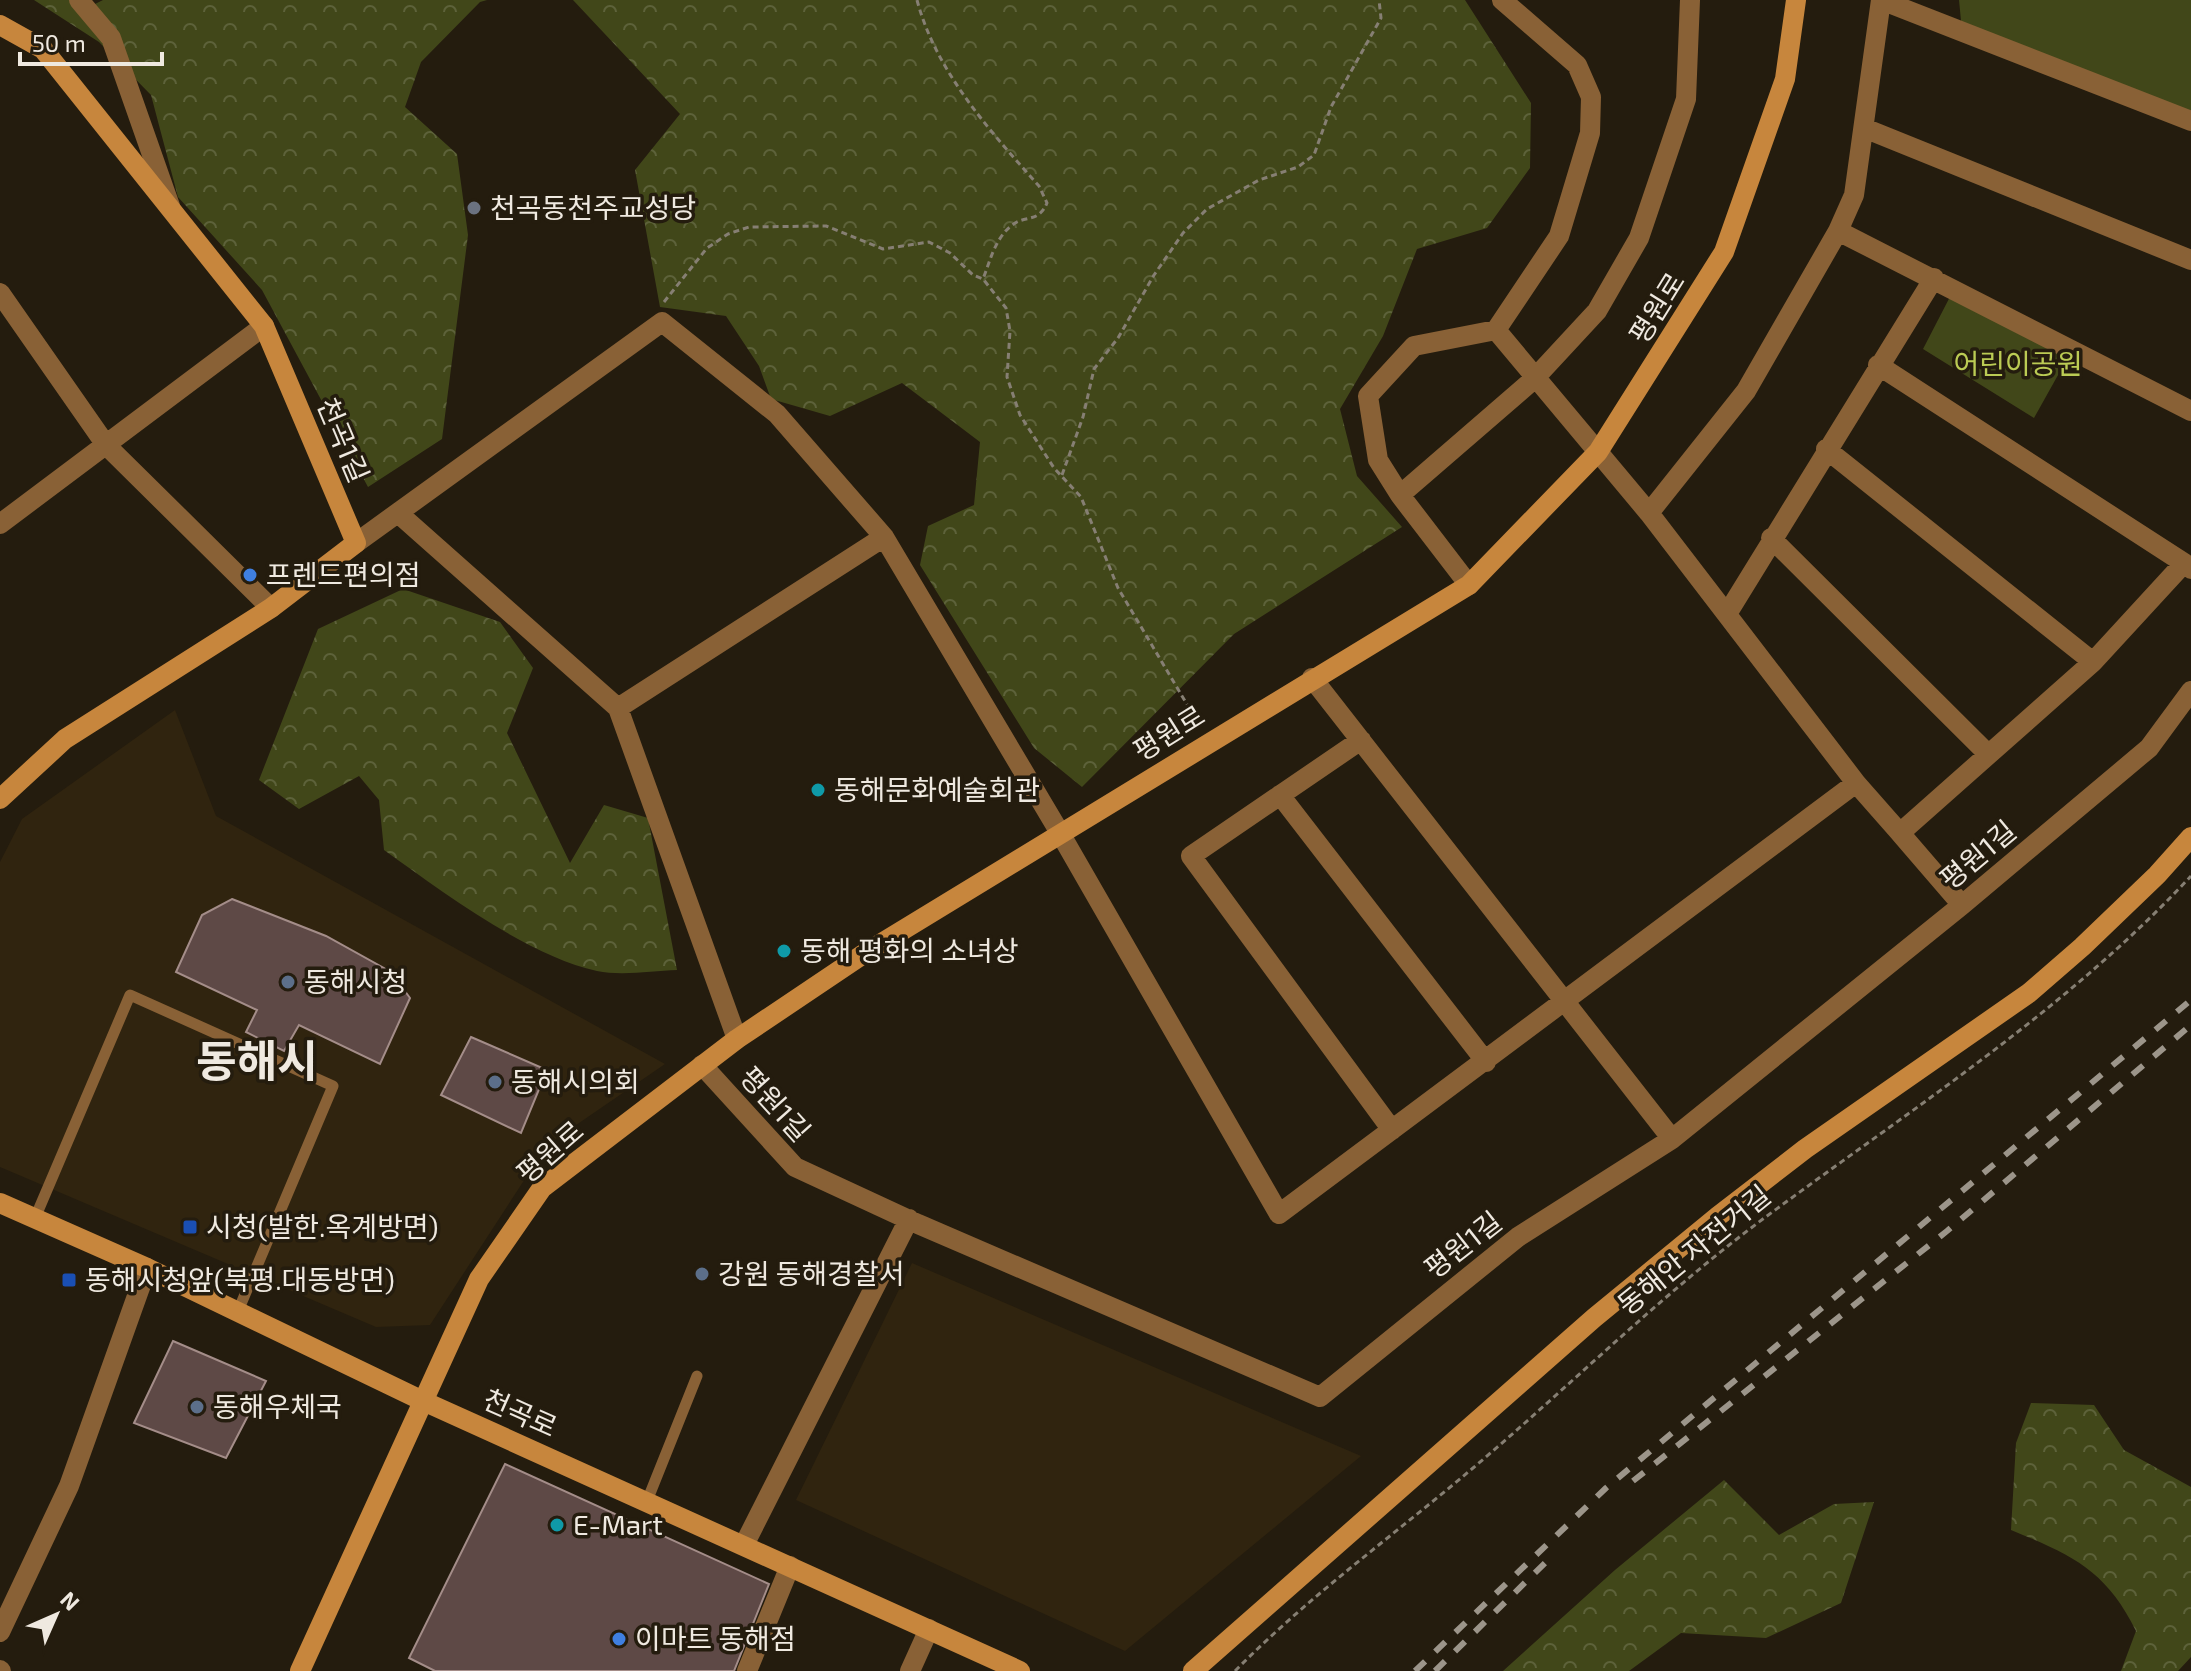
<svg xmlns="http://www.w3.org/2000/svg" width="2191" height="1671" viewBox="0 0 2191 1671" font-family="'Exo 2','Noto Sans KR',sans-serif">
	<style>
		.built { fill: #30240f }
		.forest { fill: url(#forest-crowns) }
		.green { fill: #414719 }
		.building { fill: #5e4946; stroke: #a48d89; stroke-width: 2 }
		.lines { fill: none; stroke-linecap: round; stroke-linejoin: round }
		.path { stroke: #867f73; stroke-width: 3; stroke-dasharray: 6 4; stroke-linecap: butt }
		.lane { stroke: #896136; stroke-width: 11 }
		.street { stroke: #896136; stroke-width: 20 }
		.secondary { stroke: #c7863d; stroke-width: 20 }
		.rail { stroke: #9c958a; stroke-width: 6; stroke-dasharray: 14 14; stroke-linecap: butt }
		.worship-dot { fill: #6b7280; stroke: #241c0e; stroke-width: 3 }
		.shop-dot { fill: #3f7fe0; stroke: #241c0e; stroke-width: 3 }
		.culture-dot { fill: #0f9aa8; stroke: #241c0e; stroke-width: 3 }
		.service-dot { fill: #5c6f8a; stroke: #241c0e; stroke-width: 3 }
		.transit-dot { fill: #1a4fb4; stroke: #241c0e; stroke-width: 3 }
		.labels { text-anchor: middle; stroke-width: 7; stroke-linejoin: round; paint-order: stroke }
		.poi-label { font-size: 28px; fill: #efe9e0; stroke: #241c0e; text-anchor: start }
		.street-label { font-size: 28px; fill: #efe9e0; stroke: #241c0e }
		.park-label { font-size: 28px; fill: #bbcb54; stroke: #241c0e }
		.town-label { font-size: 44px; font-weight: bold; fill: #efe9e0; stroke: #241c0e }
	</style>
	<defs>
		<pattern id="forest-crowns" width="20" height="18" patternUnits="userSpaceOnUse" patternTransform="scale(2)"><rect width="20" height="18" fill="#414719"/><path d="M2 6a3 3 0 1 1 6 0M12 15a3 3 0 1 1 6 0" fill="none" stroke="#5d623a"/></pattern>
	</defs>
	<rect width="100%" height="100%" fill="#241c0e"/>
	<!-- built -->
	<path class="built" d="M175 710 216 816 665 1064 547 1145 430 1325 376 1327 0 1167V862L22 819Z
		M912 1263 1361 1456 1125 1651 796 1500Z"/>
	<!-- forest -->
	<path class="forest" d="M34 0H89L93 5 103 0H487L480 2 421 62 405 107 457 154 468 235 442 439 368 487 262 290 178 197 151 95 99 42Z
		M573 0H1465L1531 103 1530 168 1487 228 1417 249 1383 336 1340 409 1357 476 1402 527 1234 634 1082 787 1034 748 920 565 928 526 974 505 980 442 902 383 830 416 771 399 759 366 726 316 660 307 635 170 680 114Z
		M403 589 500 622 533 668 507 733 570 863 604 805 648 818 677 970C652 971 621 976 597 971 526 955 443 892 384 850L379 800 359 776 299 809 259 780 318 629Z
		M2031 1403 2094 1405 2124 1450 2191 1487V1657L2178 1671H2121L2136 1631C2106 1570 2072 1555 2011 1530L2016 1443Z
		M1724 1480 1779 1535 1834 1504 1874 1502 1841 1603 1766 1638 1681 1633 1629 1671H1503L1615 1570Z"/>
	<!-- green -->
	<path class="green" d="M1959 0H2191V118L1962 31Z
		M1954 289 2072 350 2034 418 1923 349Z"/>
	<!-- building -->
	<path class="building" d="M232 899 326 936 391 972 410 998 380 1064 299 1025 284 1051 246 1032 257 1010 176 972 202 915Z
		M471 1037 547 1070 521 1133 441 1095Z
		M173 1341 266 1381 226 1458 134 1423Z
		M505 1464 769 1584 734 1671H435L409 1658Z"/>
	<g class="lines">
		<!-- path -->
		<path class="path" d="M917 0C936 72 990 131 1039 186L1047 203C1038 224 1025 214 1011 226 995 239 990 261 983 279
			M664 302 707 248 728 234 749 227 826 226 883 249 929 242 950 253 973 275 983 279 1006 308 1010 331 1007 377 1020 415 1054 468 1081 497 1118 588 1201 728
			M1062 475 1083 417 1094 369 1118 338 1154 275 1183 233 1207 209 1259 180 1298 167 1314 155 1331 107 1381 18 1379 0
			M1235 1671C1308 1597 1394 1535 1473 1468 1572 1384 1663 1293 1767 1216 1913 1108 2067 1009 2191 876"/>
		<!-- lane -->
		<path class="lane" d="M35 1218 130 995 333 1086 238 1311
			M647 1501 697 1376"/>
		<!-- street -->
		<path class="street" d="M79 0 111 38 170 206
			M1502 0 1577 65 1591 97 1590 133 1559 236 1496 330 1414 346 1368 396 1378 460 1400 495 1534 379 1597 311 1639 238 1686 99 1690 0
			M1881 0 2191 121
			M1864 128 2191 260
			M1838 231 2191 411
			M0 293 106 445 271 608
			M1496 330 1649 513 1856 783 1900 833 2093 662 2184 563 2191 569
			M1878 365 2184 563
			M1826 449 2093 662
			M1400 495 1469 585
			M398 513 618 708 737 1039
			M1649 513 1746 391 1838 231 1854 195 1881 0
			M0 524 264 326
			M1771 538 1987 753
			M356 543 662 322 777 414 884 537 1060 833 1279 1214 1856 783
			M1727 614 1934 278
			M1312 678 1672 1139
			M618 708 884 537
			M1361 740 1191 856 1392 1130
			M1280 795 1486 1062
			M1900 833 1962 905
			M702 1065 795 1167 918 1224 1320 1397 1518 1237 1672 1139 1962 905 2149 748 2191 691
			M744 1545 909 1219
			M0 1632 69 1486 147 1268
			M0 1670 1 1671
			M747 1671 790 1566
			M910 1671 929 1629"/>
		<!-- secondary -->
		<path class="secondary" d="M0 25 43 49 264 326 356 543 271 608 65 739 0 799
			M0 1203 147 1268 423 1401 1020 1671
			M300 1671 479 1279 542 1188 737 1039 862 955 1469 585 1598 452 1724 252 1785 79 1796 0
			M1193 1671 1594 1318 1717 1217 1805 1149 2029 993 2082 947 2157 875 2191 837"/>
		<!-- rail -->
		<path class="rail" d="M1633 1481 1947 1231 2191 1025
			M1415 1671 1606 1488 2191 1000
			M1435 1671 1546 1562"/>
	</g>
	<!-- markers -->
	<circle class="worship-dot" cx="474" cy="208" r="8"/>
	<g class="shop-dot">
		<circle cx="250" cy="575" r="8"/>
		<circle cx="619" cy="1639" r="8"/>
	</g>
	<g class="culture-dot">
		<circle cx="818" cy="790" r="8"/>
		<circle cx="784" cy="951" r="8"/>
		<circle cx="557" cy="1525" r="8"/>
	</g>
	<g class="service-dot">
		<circle cx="288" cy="982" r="8"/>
		<circle cx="495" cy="1082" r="8"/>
		<circle cx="702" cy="1274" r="8"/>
		<circle cx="197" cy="1407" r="8"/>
	</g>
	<g class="transit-dot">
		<rect x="182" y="1219" width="16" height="16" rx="4"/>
		<rect x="61" y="1272" width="16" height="16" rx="4"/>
	</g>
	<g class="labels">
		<!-- poi labels -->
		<g class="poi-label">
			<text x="490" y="218">천곡동천주교성당</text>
			<text x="266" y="585">프렌드편의점</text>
			<text x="834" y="800">동해문화예술회관</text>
			<text x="800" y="961">동해 평화의 소녀상</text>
			<text x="304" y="992">동해시청</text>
			<text x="511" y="1092">동해시의회</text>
			<text x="206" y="1237">시청(발한.옥계방면)</text>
			<text x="718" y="1284">강원 동해경찰서</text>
			<text x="85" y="1290">동해시청앞(북평.대동방면)</text>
			<text x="213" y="1417">동해우체국</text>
			<text x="573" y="1535">E-Mart</text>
			<text x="635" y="1649">이마트 동해점</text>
		</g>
		<!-- street labels -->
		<g class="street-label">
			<text transform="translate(1657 308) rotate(-58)" y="10">평원로</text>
			<text transform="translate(343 440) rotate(67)" y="10">천곡1길</text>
			<text transform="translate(1169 733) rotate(-32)" y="10">평원로</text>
			<text transform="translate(1978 855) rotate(-40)" y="10">평원1길</text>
			<text transform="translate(775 1104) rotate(48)" y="10">평원1길</text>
			<text transform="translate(550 1152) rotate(-41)" y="10">평원로</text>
			<text transform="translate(1463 1245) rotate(-38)" y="10">평원1길</text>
			<text transform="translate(1694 1250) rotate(-39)" y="10">동해안 자전거길</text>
			<text transform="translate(520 1413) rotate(24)" y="10">천곡로</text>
		</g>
		<!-- park labels -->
		<g class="park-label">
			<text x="2018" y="374">어린이공원</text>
		</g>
		<!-- town labels -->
		<g class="town-label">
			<text x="257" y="1077">동해시</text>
		</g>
	</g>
	<!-- north arrow -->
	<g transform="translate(56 1615) rotate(45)" stroke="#241c0e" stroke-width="6" paint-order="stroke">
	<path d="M0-6L14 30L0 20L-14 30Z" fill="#efe9e0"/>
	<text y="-12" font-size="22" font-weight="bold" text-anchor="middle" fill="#efe9e0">N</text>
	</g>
	<!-- scale -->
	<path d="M20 52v12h142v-12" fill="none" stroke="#efe9e0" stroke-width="4"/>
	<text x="32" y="52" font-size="24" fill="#efe9e0" stroke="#241c0e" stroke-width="6" paint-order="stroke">50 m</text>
</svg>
